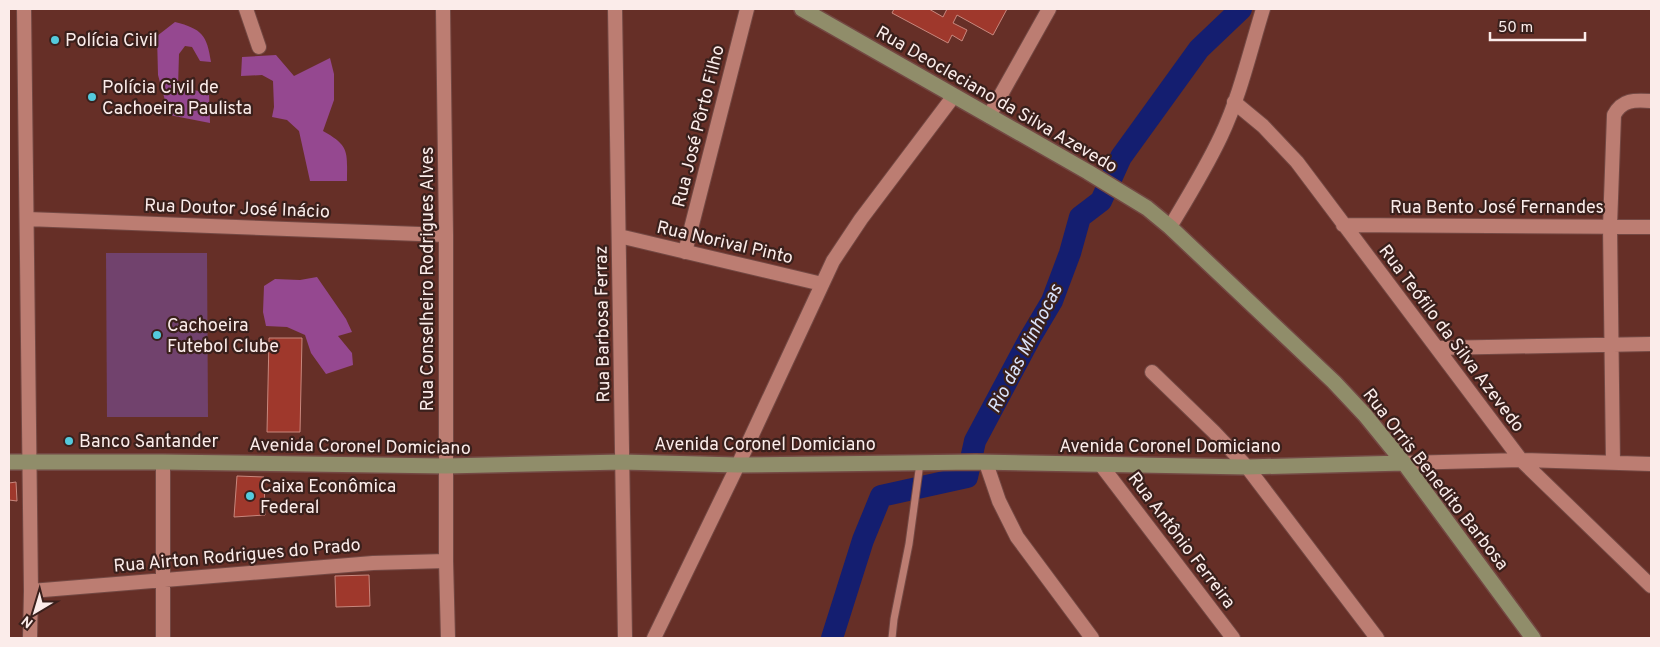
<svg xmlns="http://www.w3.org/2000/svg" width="1660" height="647" viewBox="0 0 1660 647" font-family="Overpass,sans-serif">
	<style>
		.green { fill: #71426d }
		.forest { fill: #954890 }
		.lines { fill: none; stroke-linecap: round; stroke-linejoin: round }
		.river { stroke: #141e70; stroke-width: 22 }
		.building { fill: #9f382c; stroke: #c8877d }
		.lane-casing { stroke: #734843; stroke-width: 9 }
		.street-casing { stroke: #734843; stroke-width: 16 }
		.secondary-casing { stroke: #734843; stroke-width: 18 }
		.lane { stroke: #bc7d72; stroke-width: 7 }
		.street { stroke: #bc7d72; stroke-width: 14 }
		.secondary { stroke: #908d6a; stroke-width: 15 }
		.poi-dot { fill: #54cadd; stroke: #3a201c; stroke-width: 2 }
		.labels { text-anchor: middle; stroke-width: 4.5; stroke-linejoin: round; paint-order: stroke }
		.poi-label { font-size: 18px; fill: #fbecea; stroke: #3a201c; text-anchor: start }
		.street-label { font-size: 18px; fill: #fbecea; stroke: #3a201c }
		.water-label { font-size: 19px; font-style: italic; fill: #dae3fb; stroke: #3a201c }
	</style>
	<rect width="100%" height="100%" fill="#662f27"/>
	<!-- green -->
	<path class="green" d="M106 253H207L208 417H107Z"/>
	<!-- forest -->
	<path class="forest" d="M175 22C202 29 207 35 211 62L200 61 192 47 185 46 179 54 178 87 209 93 210 123 169 115 158 75 157 36Z
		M276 55 294 76 330 58 334 74V100L323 131C350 146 347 152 347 181H310L299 131 287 120 272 117 274 107 273 81 262 75 241 76 242 57Z
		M317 277 346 319 352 332 338 336 352 353 353 365 326 374 311 353 305 335 287 327 266 326 263 312 264 286 275 279 300 280Z"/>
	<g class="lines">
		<!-- river -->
		<path class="river" d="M832 638 863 540 881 496 967 477 975 441 1030 338 1052 301 1070 253 1080 217 1101 201 1121 157 1199 49 1241 9"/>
	</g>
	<!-- building -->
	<path class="building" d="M894 9H929L943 17 947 9H1007L993 35 957 15 953 23 967 30 962 41 952 35 948 43 892 13Z
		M269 338H302L300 432H267Z
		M237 476 264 477 265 515 234 517Z
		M16 482 17 501 9 500V483Z
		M369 575 370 606 336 607 335 576Z"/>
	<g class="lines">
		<!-- lane casing -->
		<g class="lane-casing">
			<path id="lane" d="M892 638 894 619 909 544 920 463"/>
		</g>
		<!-- street casing -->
		<g class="street-casing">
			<path id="street" d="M24 9 31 591 30 638
				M246 9 259 47
				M443 9 446 235V561L448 638
				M615 9 625 638
				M1234 102 1263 126 1297 162 1521 460 1651 586
				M989 116 1049 9
				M27 219 446 235
				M1343 225 1651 227
				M1170 227C1188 197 1206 168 1221 136 1240 96 1250 51 1263 9
				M619 236 822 284
				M685 252 747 9
				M1437 348 1651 344
				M1152 372 1214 432 1247 467 1377 638
				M163 462V638
				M986 463 999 501 1017 537 1092 638
				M1404 463 1521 460 1651 464
				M1613 463 1610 226 1614 115C1622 99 1635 100 1651 101
				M1101 465 1233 638
				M31 591 373 563 446 561
				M654 638 738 465 833 261 861 219 953 97"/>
		</g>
		<!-- secondary casing -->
		<g class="secondary-casing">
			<path id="secondary" d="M802 9 1088 172 1147 208 1170 227 1334 382 1365 415 1404 463 1533 638
				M9 462H163L446 466 622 462 738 465 976 462 1247 467 1404 463"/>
		</g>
		<!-- lane -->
		<use href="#lane" class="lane"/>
		<!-- street -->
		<use href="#street" class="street"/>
		<!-- secondary -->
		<use href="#secondary" class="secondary"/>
	</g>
	<!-- markers -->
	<g class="poi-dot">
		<circle cx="55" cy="40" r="5"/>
		<circle cx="92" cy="97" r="5"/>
		<circle cx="157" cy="335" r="5"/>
		<circle cx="69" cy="441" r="5"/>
		<circle cx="250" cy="496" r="5"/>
	</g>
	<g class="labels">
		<!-- poi labels -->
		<g class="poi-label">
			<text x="65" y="46">Polícia Civil</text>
			<text x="102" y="93">Polícia Civil de<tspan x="102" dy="21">Cachoeira Paulista</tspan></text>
			<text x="167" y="331">Cachoeira<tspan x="167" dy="21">Futebol Clube</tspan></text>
			<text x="79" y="447">Banco Santander</text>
			<text x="260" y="492">Caixa Econômica<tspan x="260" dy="21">Federal</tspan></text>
		</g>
		<!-- street labels -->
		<g class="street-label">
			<text transform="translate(997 99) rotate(30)" y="6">Rua Deocleciano da Silva Azevedo</text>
			<text transform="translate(698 126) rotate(-76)" y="6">Rua José Pôrto Filho</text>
			<text x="1497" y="213">Rua Bento José Fernandes</text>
			<text transform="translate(237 208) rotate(2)" y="6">Rua Doutor José Inácio</text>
			<text transform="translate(725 242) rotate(13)" y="6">Rua Norival Pinto</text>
			<text transform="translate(427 279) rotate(-90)" y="6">Rua Conselheiro Rodrigues Alves</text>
			<text transform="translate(602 324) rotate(-91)" y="6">Rua Barbosa Ferraz</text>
			<text transform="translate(1452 338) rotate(53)" y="6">Rua Teófilo da Silva Azevedo</text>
			<text x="765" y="450">Avenida Coronel Domiciano</text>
			<text transform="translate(360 446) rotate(1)" y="6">Avenida Coronel Domiciano</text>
			<text x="1170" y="452">Avenida Coronel Domiciano</text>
			<text transform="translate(1436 479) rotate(52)" y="6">Rua Orris Benedito Barbosa</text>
			<text transform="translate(1182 540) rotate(53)" y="6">Rua Antônio Ferreira</text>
			<text transform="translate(237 555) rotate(-5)" y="6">Rua Airton Rodrigues do Prado</text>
		</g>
		<!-- water labels -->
		<g class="water-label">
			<text transform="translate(1024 348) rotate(-63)" y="7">Rio das Minhocas</text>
		</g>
	</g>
	<!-- border -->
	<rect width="1660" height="647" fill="none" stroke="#fbecea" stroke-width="20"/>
	<!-- north arrow -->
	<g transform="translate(35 612) rotate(218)" stroke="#3a201c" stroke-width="4" paint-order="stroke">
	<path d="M0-4L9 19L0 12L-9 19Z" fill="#fbecea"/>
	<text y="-8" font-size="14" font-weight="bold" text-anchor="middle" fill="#fbecea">N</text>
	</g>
	<!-- scale -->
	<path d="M1490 32v8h95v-8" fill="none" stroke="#fbecea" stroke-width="2.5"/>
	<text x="1498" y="32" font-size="15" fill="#fbecea" stroke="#3a201c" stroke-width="4" paint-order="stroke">50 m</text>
</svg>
